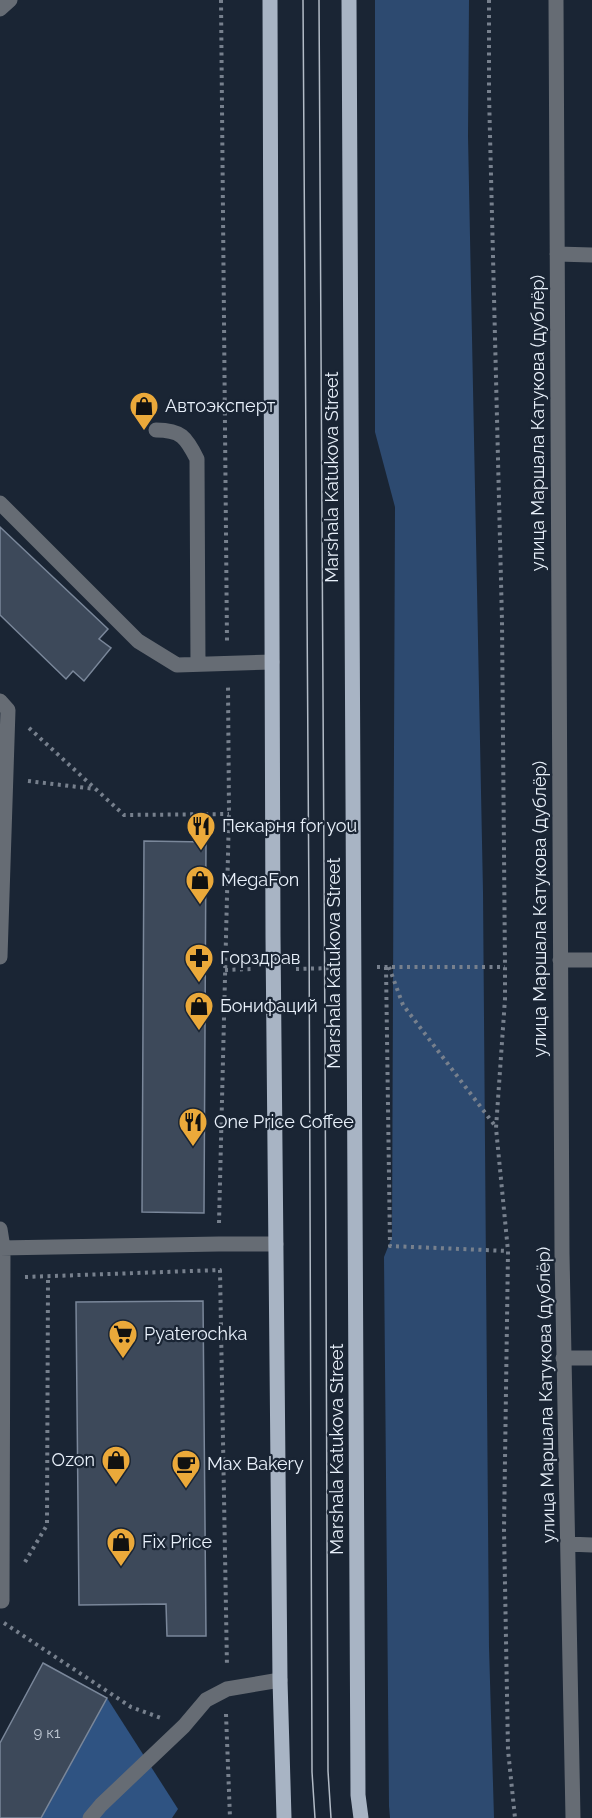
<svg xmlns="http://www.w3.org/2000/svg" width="592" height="1818" viewBox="0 0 592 1818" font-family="Raleway,sans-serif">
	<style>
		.green { fill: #2d4a70 }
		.forest { fill: #2f5382 }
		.building { fill: #3d495a; stroke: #7a879a; stroke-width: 1.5 }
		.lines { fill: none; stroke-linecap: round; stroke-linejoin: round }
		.path { stroke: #77808d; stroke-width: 4; stroke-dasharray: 3 4.5; stroke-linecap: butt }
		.minor { stroke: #666c74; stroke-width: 15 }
		.major { stroke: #a8b4c4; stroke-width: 15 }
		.tram { stroke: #b2bbc6; stroke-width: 1.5 }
		.labels { text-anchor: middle; stroke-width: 4.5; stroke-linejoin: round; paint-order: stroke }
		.number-label { font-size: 15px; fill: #bdc6d2 }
		.poi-label { font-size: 18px; fill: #e8f0fa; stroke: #1a2534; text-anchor: start }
		.street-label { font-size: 18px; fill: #e8f0fa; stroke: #1a2534 }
	</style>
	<rect width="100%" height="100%" fill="#1a2534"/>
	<!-- green -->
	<path class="green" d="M375 0H469L468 136 483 892 489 1647 494 1818H390L389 1806 384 1257 392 1237 395 507 375 432Z"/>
	<!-- forest -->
	<path class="forest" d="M107 1698 178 1809 172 1818H41Z"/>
	<!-- building -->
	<path class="building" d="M0 527 108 629 99 639 111 648 84 681 73 671 66 679 0 615Z
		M144 841 206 842 204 1213 142 1212Z
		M203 1301 206 1636H167L166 1604 79 1605 76 1302Z
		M43 1663 107 1698 41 1818H0V1743Z"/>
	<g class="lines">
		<!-- path -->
		<path class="path" d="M221 0 227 641
			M489 0V94L502 621 505 967V999L496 1128 508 1251 504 1529 508 1750 515 1818
			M29 728 124 815 229 814
			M28 781 95 789
			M377 967H505
			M386 967 390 1246 508 1251
			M389 967 403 1005 496 1127
			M296 969 333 968
			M225 970 252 969
			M219 1223 229 814 228 685
			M25 1277 220 1270 227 1667
			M25 1562 47 1525 48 1277
			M4 1623 131 1707 161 1718
			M226 1714 230 1818"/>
		<!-- minor -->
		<path class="minor" d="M556 0 562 1254 573 1818
			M0 9 10 0
			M557 254 592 255
			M156 430C181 430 186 437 197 459L198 664
			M0 503 138 641 177 665 272 662
			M0 701 8 710 0 957
			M560 960H592
			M0 1229 3 1248 2 1601H0
			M0 1248 219 1244H276
			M563 1358H592
			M568 1544 592 1545
			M90 1818 101 1805 184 1726 206 1700 227 1689 280 1680"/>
		<!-- major -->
		<path class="major" d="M270 0 273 937 280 1680 284 1818
			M349 0 358 1795 361 1818"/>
		<!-- tram -->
		<path class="tram" d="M303 0 309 910 312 1772 315 1818
			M319 0 325 1044 328 1771 331 1818"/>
	</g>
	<!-- icons -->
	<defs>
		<g id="shop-pin" transform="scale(1.5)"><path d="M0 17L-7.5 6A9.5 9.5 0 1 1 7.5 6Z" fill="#eba93a" stroke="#1a2534"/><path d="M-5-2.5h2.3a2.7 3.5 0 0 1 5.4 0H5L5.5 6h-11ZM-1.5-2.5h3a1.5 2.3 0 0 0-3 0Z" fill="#111"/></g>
		<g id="restaurant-pin" transform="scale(1.5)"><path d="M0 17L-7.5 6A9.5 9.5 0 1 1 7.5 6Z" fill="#eba93a" stroke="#1a2534"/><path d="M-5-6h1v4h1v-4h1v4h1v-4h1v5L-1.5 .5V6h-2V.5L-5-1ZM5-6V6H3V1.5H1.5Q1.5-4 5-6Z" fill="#111"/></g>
		<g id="pharmacy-pin" transform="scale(1.5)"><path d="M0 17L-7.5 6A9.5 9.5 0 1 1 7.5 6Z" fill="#eba93a" stroke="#1a2534"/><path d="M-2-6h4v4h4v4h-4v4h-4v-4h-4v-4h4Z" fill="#111"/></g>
		<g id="supermarket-pin" transform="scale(1.5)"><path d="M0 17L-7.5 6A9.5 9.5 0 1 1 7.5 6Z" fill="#eba93a" stroke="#1a2534"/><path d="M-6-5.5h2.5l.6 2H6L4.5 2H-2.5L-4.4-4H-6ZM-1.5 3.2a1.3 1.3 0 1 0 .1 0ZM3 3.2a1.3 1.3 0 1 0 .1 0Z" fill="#111"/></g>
		<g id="cafe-pin" transform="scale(1.5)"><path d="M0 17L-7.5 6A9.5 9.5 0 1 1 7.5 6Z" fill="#eba93a" stroke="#1a2534"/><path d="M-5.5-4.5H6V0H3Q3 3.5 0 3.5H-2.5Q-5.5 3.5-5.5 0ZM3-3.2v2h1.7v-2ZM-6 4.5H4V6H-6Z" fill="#111"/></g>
	</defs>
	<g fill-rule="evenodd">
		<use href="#shop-pin" x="144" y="406"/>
		<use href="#restaurant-pin" x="201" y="826"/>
		<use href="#shop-pin" x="200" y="880"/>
		<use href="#pharmacy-pin" x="199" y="958"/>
		<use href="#shop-pin" x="199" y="1006"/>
		<use href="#restaurant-pin" x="193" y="1122"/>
		<use href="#supermarket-pin" x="123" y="1334"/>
		<use href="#shop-pin" x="116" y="1460"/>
		<use href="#cafe-pin" x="186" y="1464"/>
		<use href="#shop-pin" x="121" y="1542"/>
	</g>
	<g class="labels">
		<!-- number labels -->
		<g class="number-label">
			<text x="47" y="1738">9 к1</text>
		</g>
		<!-- poi labels -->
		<g class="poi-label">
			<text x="165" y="412">Автоэксперт</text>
			<text x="222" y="832">Пекарня for you</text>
			<text x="221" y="886">MegaFon</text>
			<text x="220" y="964">Горздрав</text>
			<text x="220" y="1012">Бонифаций</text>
			<text x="214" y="1128">One Price Coffee</text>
			<text x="144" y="1340">Pyaterochka</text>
			<text x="95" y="1466" text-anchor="end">Ozon</text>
			<text x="207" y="1470">Max Bakery</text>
			<text x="142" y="1548">Fix Price</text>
		</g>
		<!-- street labels -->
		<g class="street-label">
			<text transform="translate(538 423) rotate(-90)" y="6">улица Маршала Катукова (дублёр)</text>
			<text transform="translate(332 477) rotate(-90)" y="6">Marshala Katukova Street</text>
			<text transform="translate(540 909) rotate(-90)" y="6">улица Маршала Катукова (дублёр)</text>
			<text transform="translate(334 963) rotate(-90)" y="6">Marshala Katukova Street</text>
			<text transform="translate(546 1395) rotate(-91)" y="6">улица Маршала Катукова (дублёр)</text>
			<text transform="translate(337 1449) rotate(-90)" y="6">Marshala Katukova Street</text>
		</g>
	</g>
</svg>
